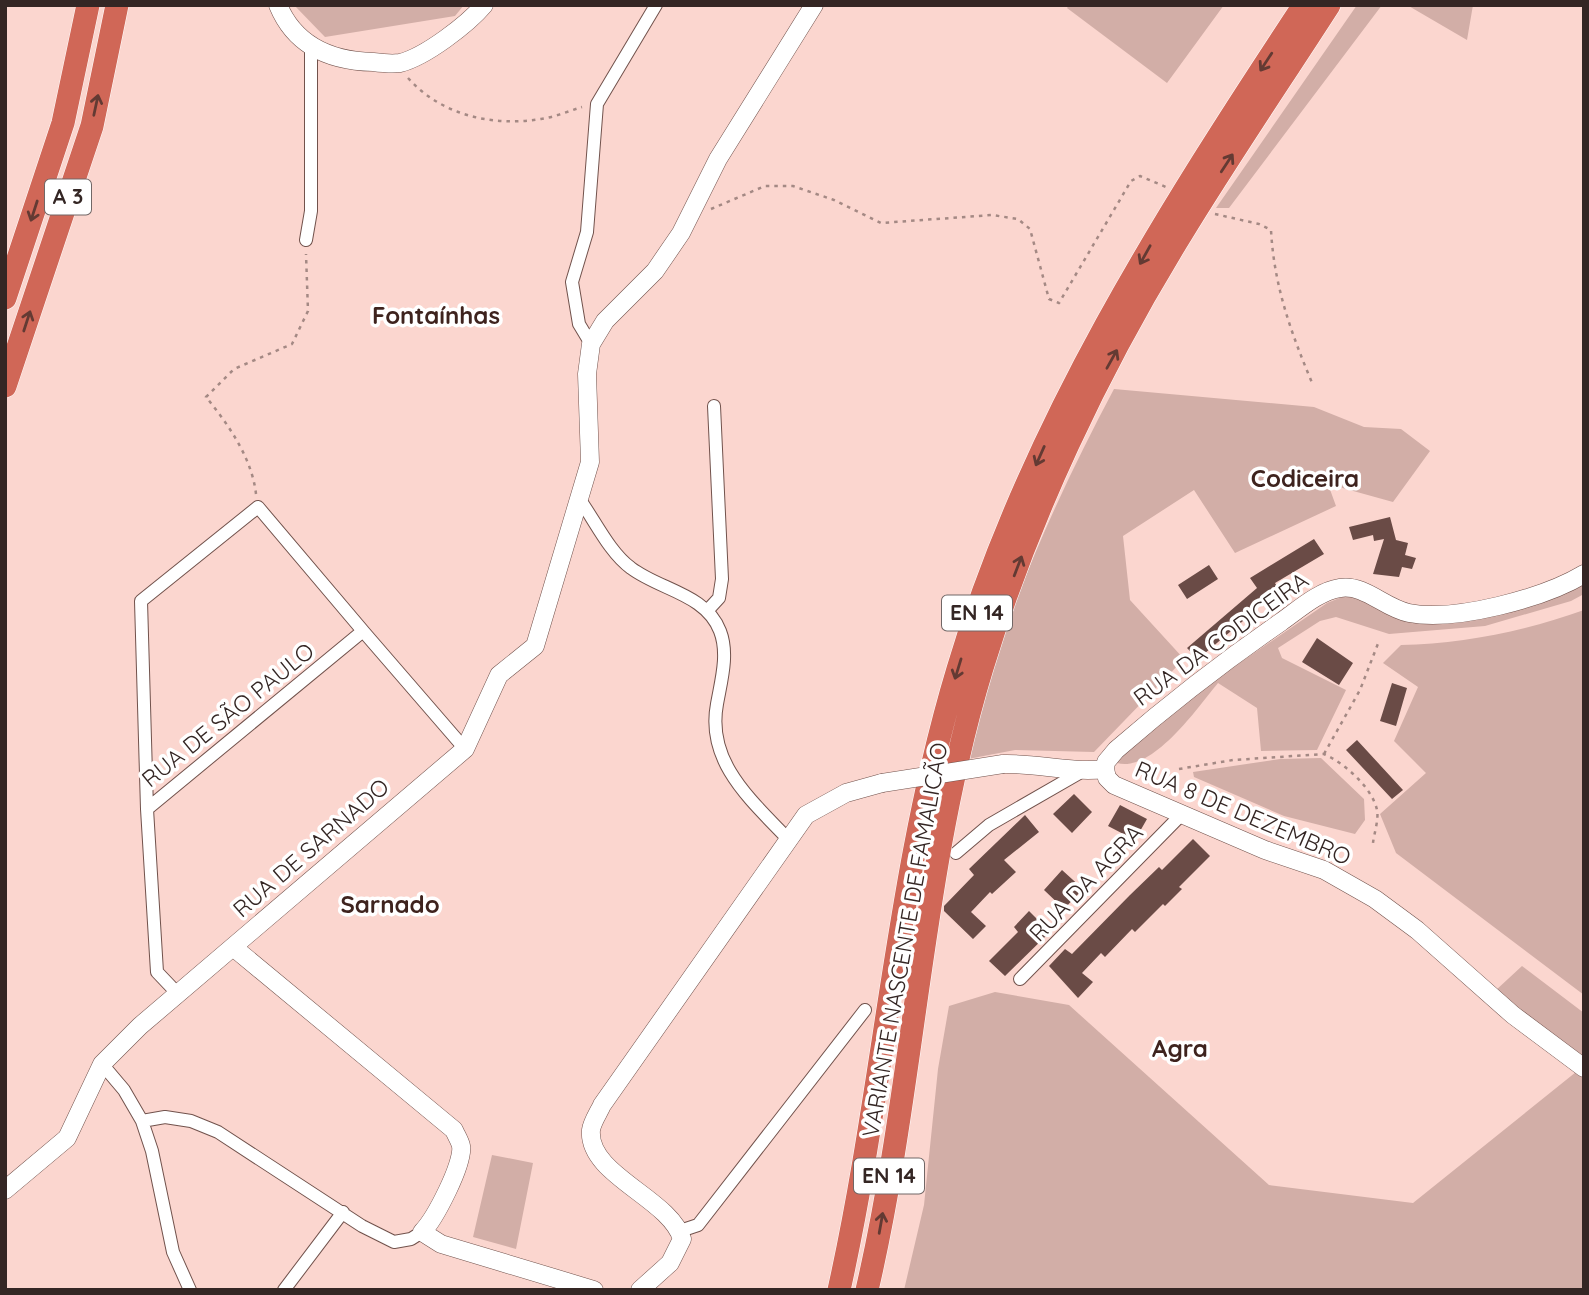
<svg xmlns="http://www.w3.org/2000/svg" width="1589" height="1295" viewBox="0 0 1589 1295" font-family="Quicksand,sans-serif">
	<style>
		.green { fill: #d2aea7 }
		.building { fill: #6a4b46 }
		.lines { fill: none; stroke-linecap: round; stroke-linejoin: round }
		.street-casing { stroke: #71524c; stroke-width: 14 }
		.secondary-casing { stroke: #71524c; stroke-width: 19 }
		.highway-casing { stroke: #fff; stroke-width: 24 }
		.path { stroke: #a48984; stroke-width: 2.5; stroke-dasharray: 3.5 5; stroke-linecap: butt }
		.street { stroke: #fff; stroke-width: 12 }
		.secondary { stroke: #fff; stroke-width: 18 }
		.highway { stroke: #d06757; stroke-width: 23 }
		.secondary-bridge-casing { stroke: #71524c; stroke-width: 19; stroke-linecap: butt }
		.secondary-bridge { stroke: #fff; stroke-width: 18 }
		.oneway { stroke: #633a33 }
		.labels { text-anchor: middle; stroke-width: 7; stroke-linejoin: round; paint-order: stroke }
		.shield { fill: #fff; stroke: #716766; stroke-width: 2 }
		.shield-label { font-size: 21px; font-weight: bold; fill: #342624 }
		.street-label { font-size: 23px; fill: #342624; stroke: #fff }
		.neighbourhood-label { font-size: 24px; font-weight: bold; fill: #3e231e; stroke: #fff }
	</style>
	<rect width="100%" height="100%" fill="#fbd6cf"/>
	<!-- green -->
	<path class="green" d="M294 5H464L455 16 325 37Z
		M1069 5H1224L1167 83 1067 8Z
		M1357 5H1382L1229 208H1216Z
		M1407 5H1473L1467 40Z
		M1114 389 1314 407 1364 427 1401 429 1430 451 1393 502 1328 484 1336 506 1235 553 1194 490 1123 536 1130 600 1184 659 1094 752 1015 750 968 759C997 629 1052 506 1114 389Z
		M1584 582V594L1571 601 1485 626 1389 634 1336 617 1320 621 1278 648 1282 658 1346 690 1317 750 1261 751 1257 708 1218 683C1198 707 1153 773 1117 763L1118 757 1199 691 1327 603 1342 597H1358L1408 619Z
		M1584 610V995L1396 853 1380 814 1426 773 1394 741 1418 687 1383 663 1401 645C1462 644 1526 631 1584 610Z
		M1321 758 1364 799 1365 820 1355 834 1284 816 1194 777 1193 772 1280 759Z
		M1522 966 1584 1013V1060L1495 991Z
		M995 992 1069 1005 1269 1185 1413 1203 1576 1072 1584 1077V1290H904L924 1205 938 1069 949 1006Z
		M492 1155 533 1163 516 1249 473 1237Z"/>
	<!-- building -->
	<path class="building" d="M1390 517 1396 540 1408 543 1405 555 1416 558 1412 569 1402 567 1399 577 1373 574 1384 539 1374 541 1373 535 1353 540 1349 527Z
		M1314 539 1324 554 1275 583 1279 590 1253 606 1256 610 1198 659 1187 648 1257 588 1250 578Z
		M1209 565 1218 579 1187 599 1178 585Z
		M1317 638 1353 663 1339 685 1302 662Z
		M1392 683 1407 688 1396 726 1380 721Z
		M1357 740 1403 790 1392 799 1346 750Z
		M1074 794 1092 812 1072 833 1053 814Z
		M1120 805 1147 819 1135 840 1108 826Z
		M1025 815 1039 832 1004 860 1016 872 992 894 990 892 971 912 986 926 973 939 944 911V906L974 875 969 869Z
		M1193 839 1210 856 1179 887 1182 889 1165 906 1163 904 1135 932 1132 929 1105 957 1101 953 1082 973 1093 982 1078 998 1049 966 1065 949 1072 954 1130 895 1159 867 1162 870Z
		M1062 870 1083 889 1064 909 1044 890Z
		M1029 911 1050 932 1005 976 989 961 1018 932 1014 927Z"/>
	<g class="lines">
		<!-- street casing -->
		<g class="street-casing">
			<path id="street" d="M306 240 311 211V47
				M591 344 579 324 572 282 587 232 597 104 656 5
				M580 500C595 521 610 553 631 568 660 590 706 594 720 631 729 654 721 681 717 704 706 762 751 800 787 838
				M707 611 719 598 722 579 714 406
				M147 809 141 601 258 507 363 631
				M956 853 989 825 1081 772
				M1020 979 1181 815
				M177 993 157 972 147 809 363 631 465 749
				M102 1064 124 1090 142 1121 152 1151 173 1252 190 1290
				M142 1121 165 1117 191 1121 218 1132 362 1226 394 1242 411 1239 422 1232
				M680 1231 698 1225 865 1010
				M284 1290 343 1212"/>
		</g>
		<!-- secondary casing -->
		<g class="secondary-casing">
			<path id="secondary" d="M278 5C295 46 331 61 373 62 381 63 392 64 400 63 425 57 468 24 484 5
				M1003 764C1037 763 1071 773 1105 769
				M1105 769 1107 778 1114 785 1265 850 1324 870 1375 899 1417 930 1513 1015 1584 1068
				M1105 769 1106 762 1116 750C1169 704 1223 662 1281 622 1298 610 1319 591 1340 588 1365 584 1384 608 1409 613 1455 622 1544 598 1584 574
				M233 947 454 1130C456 1135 460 1141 461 1146 464 1163 435 1219 422 1232L441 1244 594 1290
				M5 1190 67 1138 102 1064 140 1026 465 749 499 675 535 646 590 462 587 374 591 344 605 321 655 271 681 233 718 159 814 5
				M640 1290 670 1263 682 1239C670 1198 587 1175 591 1130 592 1122 599 1112 602 1105L806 815 846 793 882 783"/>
		</g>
		<!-- highway casing -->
		<g class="highway-casing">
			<path id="highway" d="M5 298 63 123 88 5
				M5 386 92 126 117 5
				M839 1290C885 1084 897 870 958 669 1030 427 1166 214 1304 5
				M867 1290C915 1084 920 871 982 668 1028 517 1099 367 1182 233 1229 156 1280 81 1329 5"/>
		</g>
		<!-- path -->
		<path class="path" d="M408 78C441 115 492 127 541 119 555 117 569 111 582 107
			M711 209 765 186H793L834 200 881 223 992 215 1018 219 1030 229 1049 299 1059 303 1131 181 1140 176 1166 187
			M1215 214 1259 224 1271 230C1274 286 1291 333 1313 385
			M256 494C252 458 228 424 206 397L234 369 292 344 308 311 306 254
			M1324 754 1360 690 1379 641
			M1179 769 1233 760 1324 754C1344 763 1372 787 1377 810 1379 819 1374 834 1373 843"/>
		<!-- street -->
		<use href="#street" class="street"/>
		<!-- secondary -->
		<use href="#secondary" class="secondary"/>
		<!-- highway -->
		<use href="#highway" class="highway"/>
		<!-- secondary-bridge casing -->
		<g class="secondary-bridge-casing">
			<path id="secondary-bridge" d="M882 783 1003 764"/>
		</g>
		<!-- secondary-bridge -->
		<use href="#secondary-bridge" class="secondary-bridge"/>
	</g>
	<!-- one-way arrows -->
	<defs><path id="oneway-shaft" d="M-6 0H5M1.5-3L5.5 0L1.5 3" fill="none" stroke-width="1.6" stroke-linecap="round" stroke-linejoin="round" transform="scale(1.75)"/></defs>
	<g class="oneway">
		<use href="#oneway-shaft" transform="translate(1266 62) rotate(123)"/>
		<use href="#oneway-shaft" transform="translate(96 105) rotate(-78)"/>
		<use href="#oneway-shaft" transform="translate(1227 163) rotate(-57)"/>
		<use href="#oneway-shaft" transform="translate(34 211) rotate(108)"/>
		<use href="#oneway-shaft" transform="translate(1145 255) rotate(119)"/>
		<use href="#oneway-shaft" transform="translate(27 321) rotate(-72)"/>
		<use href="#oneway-shaft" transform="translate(1112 359) rotate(-61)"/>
		<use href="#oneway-shaft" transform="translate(1040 456) rotate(114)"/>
		<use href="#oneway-shaft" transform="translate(1018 566) rotate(-69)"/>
		<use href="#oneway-shaft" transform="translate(958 669) rotate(107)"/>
		<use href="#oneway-shaft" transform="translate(881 1223) rotate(-80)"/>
	</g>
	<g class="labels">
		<!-- shield labels -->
		<g class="shield">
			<rect x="45" y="179.5" width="46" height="35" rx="5"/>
			<rect x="942" y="595.5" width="70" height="35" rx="5"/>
			<rect x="854" y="1158.5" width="70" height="35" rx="5"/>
		</g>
		<g class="shield-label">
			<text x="68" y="204">A 3</text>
			<text x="977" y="620">EN 14</text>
			<text x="889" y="1183">EN 14</text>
		</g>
		<!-- street labels -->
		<g class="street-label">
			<text transform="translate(1221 639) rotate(-36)" y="8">RUA DA CODICEIRA</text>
			<text transform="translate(228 715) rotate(-39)" y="8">RUA DE SÃO PAULO</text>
			<text transform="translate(1243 813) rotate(23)" y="8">RUA 8 DE DEZEMBRO</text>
			<text transform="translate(311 848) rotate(-41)" y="8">RUA DE SARNADO</text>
			<text transform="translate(1086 883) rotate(-46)" y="8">RUA DA AGRA</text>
			<text transform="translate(905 940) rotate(-80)" y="8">VARIANTE NASCENTE DE FAMALICÃO</text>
		</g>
		<!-- neighbourhood labels -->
		<g class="neighbourhood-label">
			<text x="436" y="324">Fontaínhas</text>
			<text x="1305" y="487">Codiceira</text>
			<text x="390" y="913">Sarnado</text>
			<text x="1180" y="1057">Agra</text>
		</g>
	</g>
	<!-- border -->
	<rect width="1589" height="1295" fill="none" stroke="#342624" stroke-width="14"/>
</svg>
